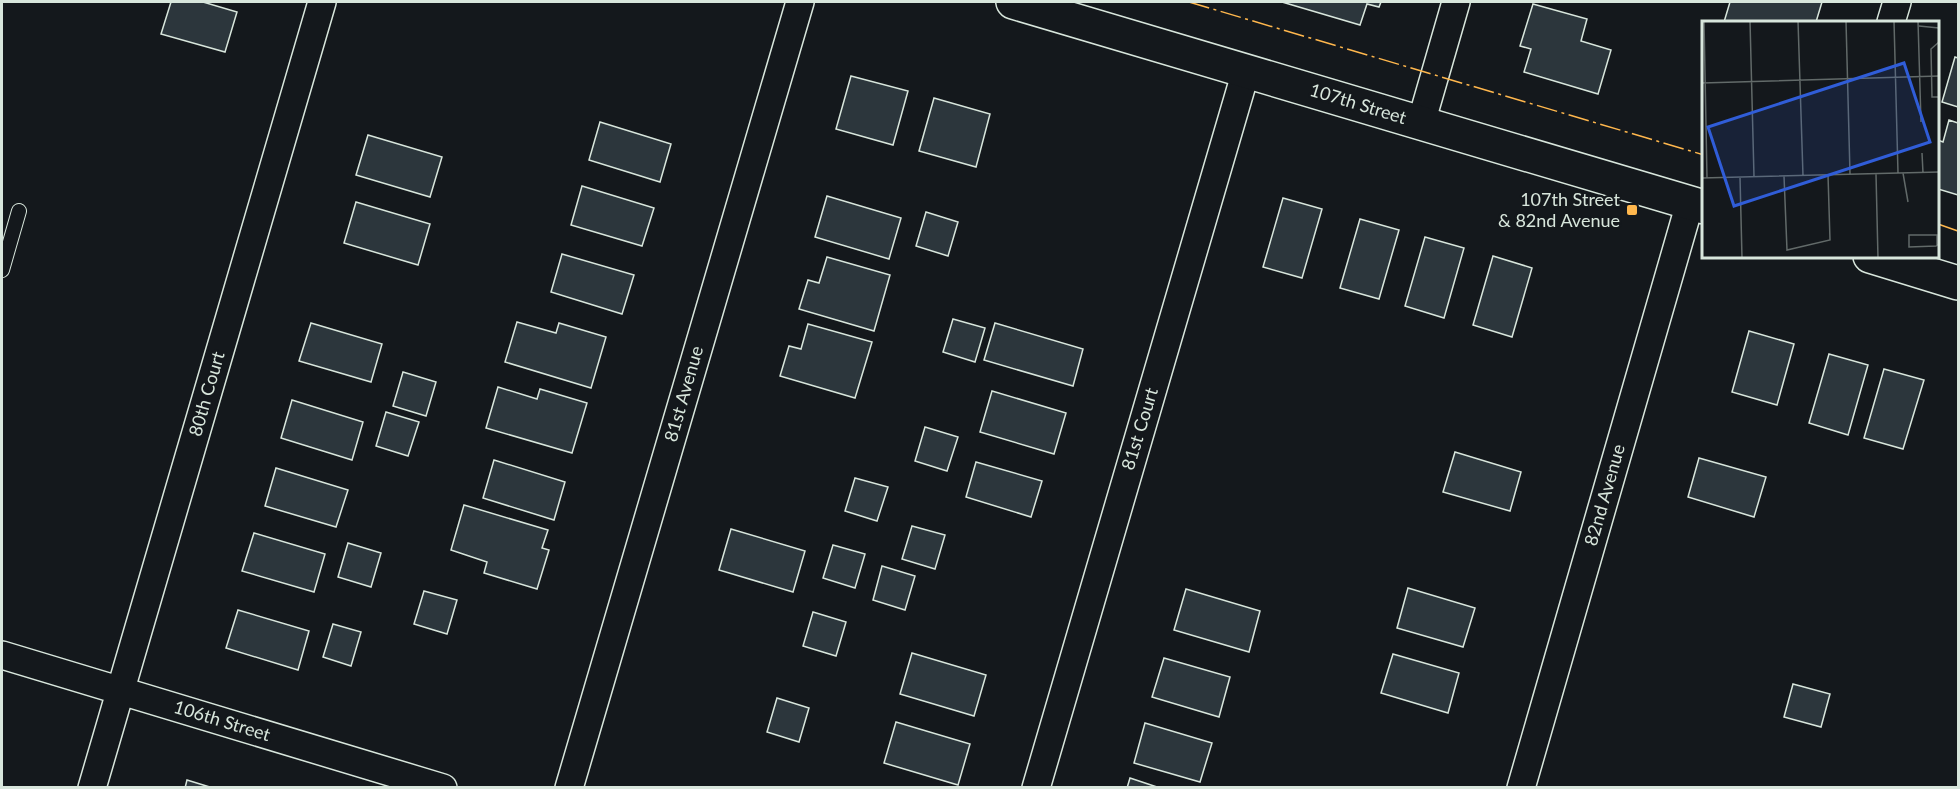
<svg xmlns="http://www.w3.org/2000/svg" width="1960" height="789" viewBox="0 0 1960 789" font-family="Lato,sans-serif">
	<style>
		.building { fill: #2c363c; stroke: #d8e6dc; stroke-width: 1.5 }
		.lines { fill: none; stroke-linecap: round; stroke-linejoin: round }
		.lane-casing { stroke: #d8e6dc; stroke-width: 16 }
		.street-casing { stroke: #d8e6dc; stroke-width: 30 }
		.secondary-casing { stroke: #d8e6dc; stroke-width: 36 }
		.lane { stroke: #14181c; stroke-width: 14 }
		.street { stroke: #14181c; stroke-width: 27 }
		.secondary { stroke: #14181c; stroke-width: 33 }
		.power { stroke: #ffb74d; stroke-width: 1.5; stroke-dasharray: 21 4.5 3 4.5; stroke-linecap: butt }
		.poi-dot { fill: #ffb74d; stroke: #14181c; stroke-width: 2 }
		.labels { text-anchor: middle; stroke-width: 4.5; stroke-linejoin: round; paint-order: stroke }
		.street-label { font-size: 18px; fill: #d8e6dc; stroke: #14181c }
		.poi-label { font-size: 18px; fill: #d8e6dc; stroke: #14181c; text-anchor: end }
		.inset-road { fill: none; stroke: #626a69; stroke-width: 1.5 }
		.view { fill: #305dd8; fill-opacity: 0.15; stroke: #305dd8; stroke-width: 3 }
		.inset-edge { fill: none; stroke: #d8e6dc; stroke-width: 3 }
	</style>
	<rect width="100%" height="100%" fill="#14181c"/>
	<!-- building -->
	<path class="building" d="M171 2H203L237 12 225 52 161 34Z
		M1282 2H1381L1379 7 1367 4 1360 25Z
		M1730 2H1822L1816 22H1724Z
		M1533 4 1587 19 1581 41 1611 50 1598 94 1524 72 1531 49 1520 46Z
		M1955 57 1958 58V107L1942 102Z
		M851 76 908 91 893 145 836 129Z
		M934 98 990 114 976 167 919 151Z
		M1949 120 1958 123V195L1938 189V140L1943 142Z
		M600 122 671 144 660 182 589 160Z
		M368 135 442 157 430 197 356 175Z
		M582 186 654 208 642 246 571 225Z
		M827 196 901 218 889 259 815 237Z
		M1283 198 1322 209 1302 278 1263 267Z
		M356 202 430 224 418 265 344 243Z
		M926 212 958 222 948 256 916 246Z
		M1360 219 1399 230 1379 299 1340 288Z
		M1425 237 1464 248 1444 318 1405 306Z
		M562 254 634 275 622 314 551 292Z
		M1493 256 1532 268 1512 337 1473 325Z
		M827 257 890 275 874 331 799 309 808 280 819 283Z
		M953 319 985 328 975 362 943 352Z
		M517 322 556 333 559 323 606 337 591 388 505 362Z
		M311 323 382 344 371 382 299 361Z
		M995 323 1083 349 1073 386 984 360Z
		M808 324 872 342 855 398 780 376 789 346 801 349Z
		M1749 331 1794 344 1777 405 1732 392Z
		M1829 354 1868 365 1848 435 1809 423Z
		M1884 369 1924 380 1903 449 1864 438Z
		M403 372 436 382 426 416 393 406Z
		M498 387 537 399 540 389 587 403 572 453 486 428Z
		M992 391 1066 413 1054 454 980 432Z
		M292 400 363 422 352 460 281 438Z
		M386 412 419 422 408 456 376 446Z
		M925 427 958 437 947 471 915 461Z
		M1455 452 1521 472 1510 511 1443 492Z
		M1699 458 1766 477 1754 517 1688 497Z
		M494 460 565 482 554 520 483 498Z
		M976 462 1042 481 1031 517 966 497Z
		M276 468 348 490 336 527 265 506Z
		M855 478 888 487 877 521 845 511Z
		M464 505 548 530 542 548 549 550 537 589 484 573 487 562 451 550Z
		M912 526 945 535 935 569 902 559Z
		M731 529 805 551 793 592 719 570Z
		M254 533 325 554 314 592 242 571Z
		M348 543 381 553 371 587 338 577Z
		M833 545 865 554 855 588 823 578Z
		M882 566 915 576 905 610 873 600Z
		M1408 588 1475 608 1463 647 1397 628Z
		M1186 589 1260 611 1249 652 1174 630Z
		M424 591 457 600 447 634 414 624Z
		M238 610 309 631 298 670 226 648Z
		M813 612 846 622 836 656 803 646Z
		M333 624 361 632 351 666 323 657Z
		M912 653 986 675 974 716 900 694Z
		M1393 654 1459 673 1448 713 1381 693Z
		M1164 658 1230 677 1219 717 1152 697Z
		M1793 684 1830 694 1821 727 1784 717Z
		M777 698 809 708 799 742 767 732Z
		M896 722 970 744 958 785 884 763Z
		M1145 723 1212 743 1200 782 1134 763Z
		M1130 778 1160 788H1127Z
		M187 780 213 788H185Z"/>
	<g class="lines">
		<!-- lane casing -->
		<g class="lane-casing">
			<path id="lane" d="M2 270 19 211"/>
		</g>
		<!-- street casing -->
		<g class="street-casing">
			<path id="street" d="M1891 22 1897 2
				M1421 123 1456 2
				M2 655 443 788
				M92 788 322 2
				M569 788 800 2
				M1036 788 1246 71
				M1521 788 1690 203"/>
		</g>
		<!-- secondary casing -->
		<g class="secondary-casing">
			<path id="secondary" d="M1013 2 1704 207
				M1870 256 1958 283"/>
		</g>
		<!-- lane -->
		<use href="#lane" class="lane"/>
		<!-- street -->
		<use href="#street" class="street"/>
		<!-- secondary -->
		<use href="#secondary" class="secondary"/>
		<!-- power -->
		<path class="power" d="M1189 2 1704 155
			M1938 224 1958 231"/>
	</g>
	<!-- markers -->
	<rect class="poi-dot" x="1626" y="204" width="12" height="12" rx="3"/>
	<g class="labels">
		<!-- street labels -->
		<g class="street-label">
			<text transform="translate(1358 104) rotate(17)" y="6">107th Street</text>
			<text transform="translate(207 394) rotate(-74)" y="6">80th Court</text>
			<text transform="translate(684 394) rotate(-74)" y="6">81st Avenue</text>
			<text transform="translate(1140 429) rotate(-73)" y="6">81st Court</text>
			<text transform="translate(1605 495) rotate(-74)" y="6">82nd Avenue</text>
			<text transform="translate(222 721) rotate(17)" y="6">106th Street</text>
		</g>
		<!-- poi labels -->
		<g class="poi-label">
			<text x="1620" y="206">107th Street<tspan x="1620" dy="21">&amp; 82nd Avenue</tspan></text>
		</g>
	</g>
	<!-- overview -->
	<g transform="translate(1702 21)">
		<rect width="237" height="237" fill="#14181c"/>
		<path class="inset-road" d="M2 0 5 157M48 0 52 156M96 0 101 155M144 0 148 153M192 0 196 152M216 0 219 101M217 5 237 7M237 21 229 28 230 76H237M0 62 237 55M220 132 221 152M201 152 206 181M174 153 176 237M82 155 85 229 128 219 126 154M38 156 40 237M0 157 237 151M235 224V214H207V226L234 225 237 223"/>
		<path class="view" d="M202 42 228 121 32 185 6 106Z"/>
		<rect width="237" height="237" class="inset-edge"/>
	</g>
	<!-- border -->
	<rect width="1960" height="789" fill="none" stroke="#d8e6dc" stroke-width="6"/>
</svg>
